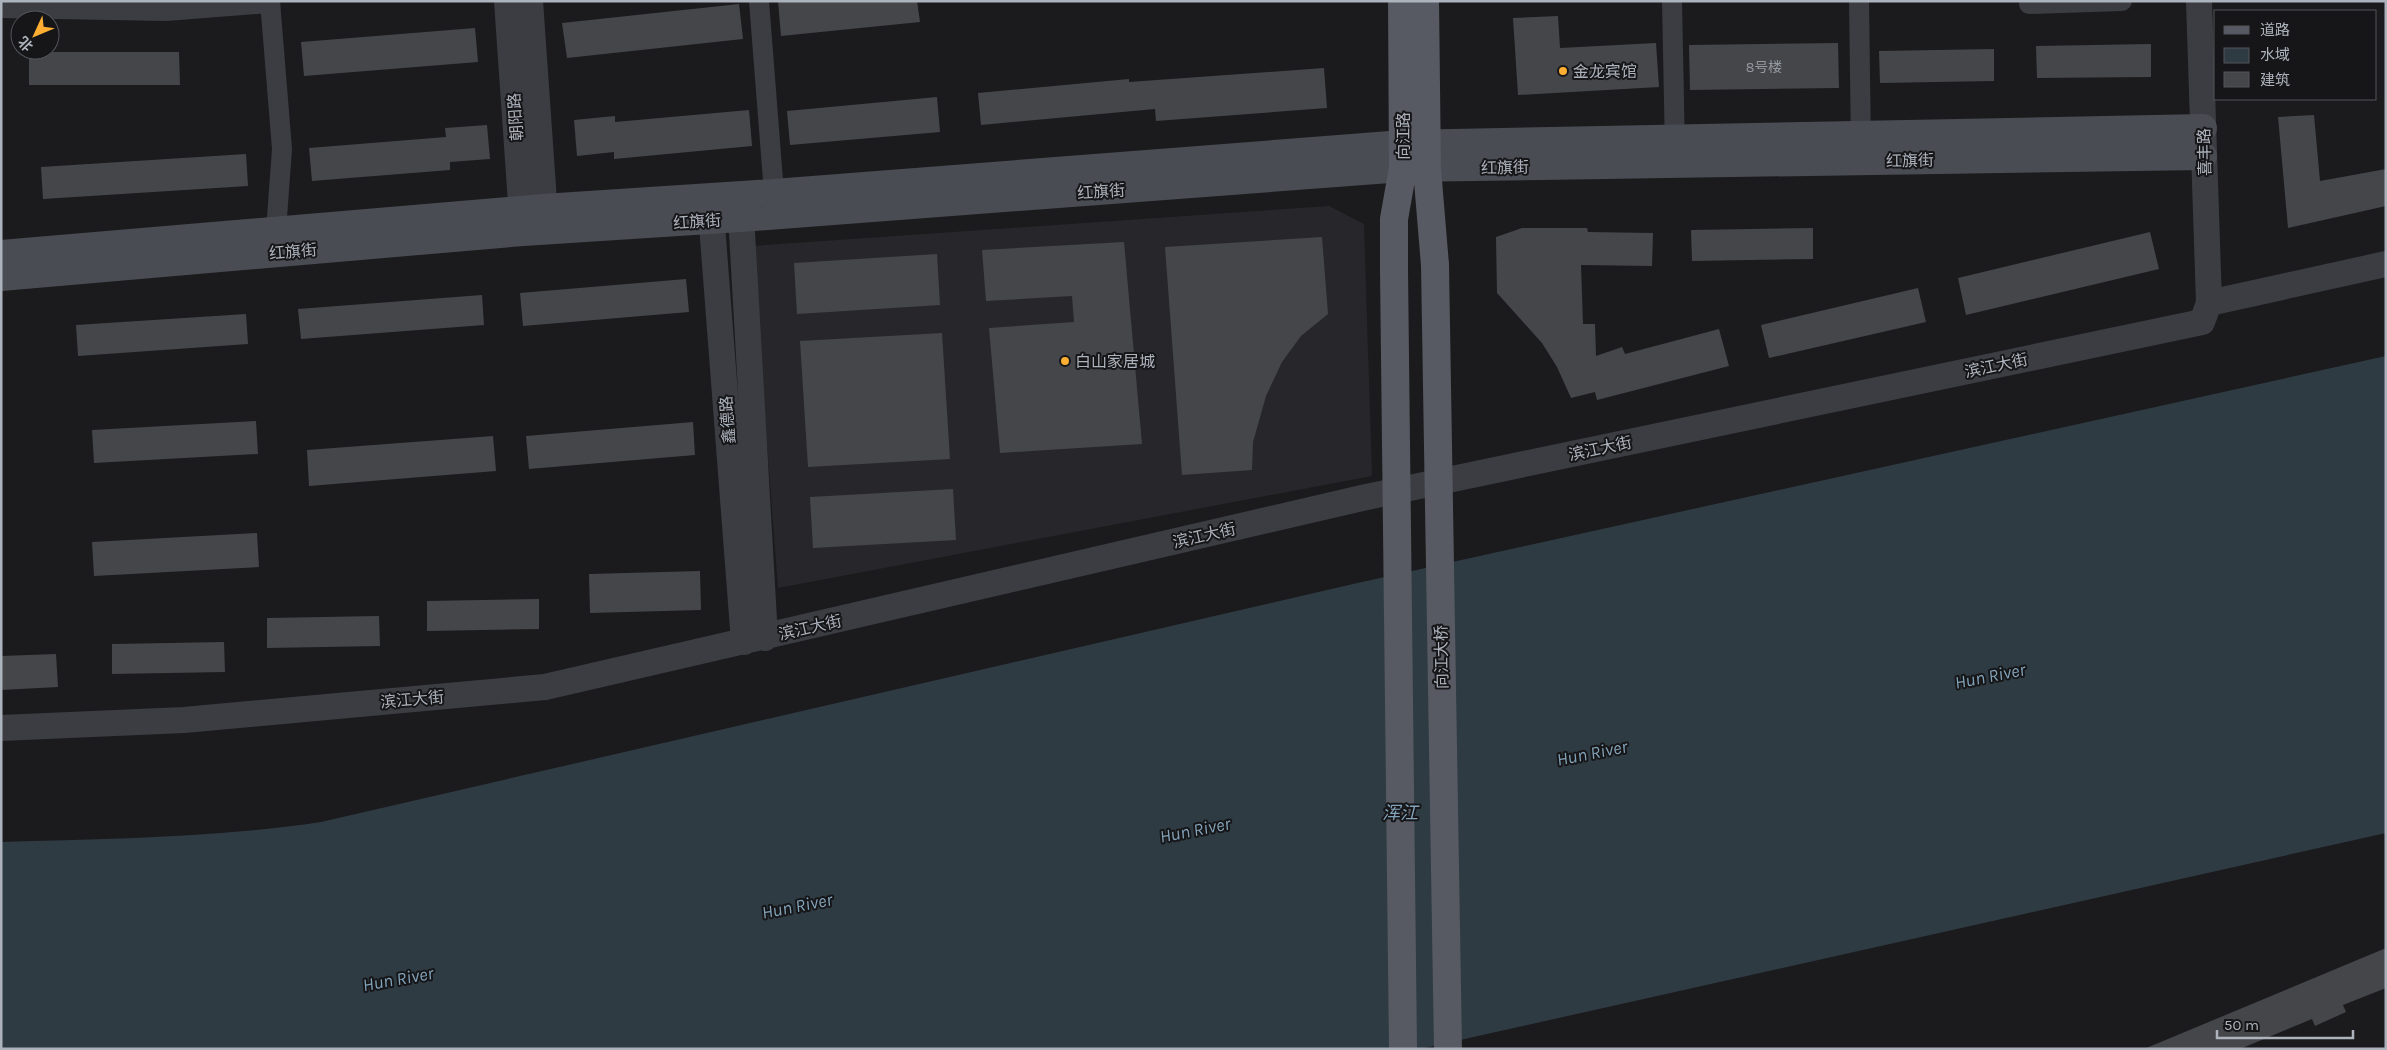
<svg xmlns="http://www.w3.org/2000/svg" width="2387" height="1050" viewBox="0 0 2387 1050" font-family="Karla,'Noto Sans SC',sans-serif">
	<style>
		.built { fill: #27272b }
		.water { fill: #2f3b43 }
		.building { fill: #45464a }
		.lines { fill: none; stroke-linecap: round; stroke-linejoin: round }
		.minor { stroke: #3b3d43; stroke-width: 20 }
		.tertiary { stroke: #3b3d43; stroke-width: 26 }
		.secondary { stroke: #494c53; stroke-width: 28 }
		.primary { stroke: #575a62; stroke-width: 28 }
		.primary-bridge { stroke: #575a62; stroke-width: 28 }
		.poi-dot { fill: #feae32; stroke: #161618; stroke-width: 2 }
		.labels { text-anchor: middle; stroke-width: 4; stroke-linejoin: round; paint-order: stroke }
		.number-label { font-size: 14px; fill: #9398a0 }
		.poi-label { font-size: 16px; fill: #adb3bd; stroke: #161618; text-anchor: start }
		.street-label { font-size: 16px; fill: #adb3bd; stroke: #161618 }
		.water-label { font-size: 18px; font-style: italic; fill: #82a3ba; stroke: #161618 }
	</style>
	<rect width="100%" height="100%" fill="#1b1b1d"/>
	<!-- built -->
	<path class="built" d="M1329 206 1364 224 1372 476 778 588 752 246Z"/>
	<!-- water -->
	<path class="water" d="M2386 356V833L1420 1049H1V842C108 839 215 838 321 822L1353 584Z"/>
	<!-- building -->
	<path class="building" d="M778 1H917L920 22 781 36Z
		M739 4 743 39 567 58 562 23Z
		M1558 16 1560 48 1656 43 1659 87 1518 95 1513 18Z
		M475 28 478 62 304 76 301 42Z
		M1838 43 1839 88 1690 90 1689 45Z
		M2151 44V77L2037 78 2036 46Z
		M1994 49V81L1880 83 1879 51Z
		M29 52H179L180 85H29Z
		M1324 68 1327 108 1156 121 1155 109 981 125 978 93 1129 79V82Z
		M937 97 940 132 790 145 787 111Z
		M749 110 752 146 614 159V152L577 156 574 120 615 116V122Z
		M2314 115 2320 181 2386 169V206L2288 228 2278 117Z
		M487 125 490 159 450 162V170L312 181 309 148 446 137 445 128Z
		M246 154 248 186 43 199 41 167Z
		M1522 228H1587L1588 232 1653 233 1652 266 1581 265 1583 324H1595L1596 356 1622 347 1625 354 1719 329 1729 366 1597 400 1595 392 1571 398 1557 367 1542 343 1497 293 1496 237Z
		M1813 228V259L1692 261 1691 230Z
		M2150 232 2159 269 1966 315 1958 278Z
		M1322 237 1328 314 1301 336 1282 362 1266 396 1253 442 1252 470 1182 475 1165 247Z
		M1124 242 1142 444 1000 453 989 328 1074 322 1072 296 986 301 982 250Z
		M937 254 940 305 797 314 794 263Z
		M686 279 689 312 523 326 520 293Z
		M1918 288 1926 322 1769 358 1761 325Z
		M482 295 484 325 301 339 298 309Z
		M246 314 248 344 78 356 76 325Z
		M942 333 950 459 808 467 800 341Z
		M256 421 258 454 94 463 92 430Z
		M693 422 695 455 529 469 526 436Z
		M493 436 496 471 309 486 307 450Z
		M953 489 956 540 813 548 810 497Z
		M257 533 259 567 94 576 92 542Z
		M700 571 701 610 590 613 589 574Z
		M539 599V629L427 631V601Z
		M379 616 380 646 267 648V618Z
		M224 642 225 672 112 674V644Z
		M56 654 58 687 1 690V656Z
		M2386 948V988L2343 1005 2346 1012 2315 1026 2312 1019 2240 1049H2144Z"/>
	<g class="lines">
		<!-- minor -->
		<path class="minor" d="M270 1 282 149 276 231
			M759 1 774 193
			M1672 1 1675 152
			M1859 1 1861 147
			M2029 4 2122 1
			M1 8 166 11 270 3"/>
		<!-- tertiary -->
		<path class="tertiary" d="M507 1 523 232
			M530 1 546 230
			M2199 1 2209 303
			M740 197 765 638
			M710 199 744 642
			M1 728 184 720 545 687 1362 498 2202 322 2209 303 2386 264"/>
		<!-- secondary -->
		<path class="secondary" d="M1 254 543 208 774 193 1403 144 2203 128
			M1 277 523 232 740 218 1403 168 2203 156"/>
		<!-- primary -->
		<path class="primary" d="M1425 1 1427 169 1435 265
			M1394 270V219L1403 168 1402 1"/>
		<!-- primary-bridge -->
		<path class="primary-bridge" d="M1435 265 1448 1049
			M1394 270 1403 1049"/>
	</g>
	<!-- markers -->
	<g class="poi-dot">
		<circle cx="1563" cy="71" r="5"/>
		<circle cx="1065" cy="361" r="5"/>
	</g>
	<g class="labels">
		<!-- number labels -->
		<g class="number-label">
			<text x="1764" y="72">8号楼</text>
		</g>
		<!-- poi labels -->
		<g class="poi-label">
			<text x="1573" y="77">金龙宾馆</text>
			<text x="1075" y="367">白山家居城</text>
		</g>
		<!-- street labels -->
		<g class="street-label">
			<text transform="translate(515 117) rotate(-94)" y="6">朝阳路</text>
			<text transform="translate(1403 136) rotate(-90)" y="6">向江路</text>
			<text transform="translate(2204 152) rotate(-91)" y="6">喜丰路</text>
			<text transform="translate(1910 160) rotate(-1)" y="6">红旗街</text>
			<text transform="translate(1505 167) rotate(-1)" y="6">红旗街</text>
			<text transform="translate(1101 191) rotate(-4)" y="6">红旗街</text>
			<text transform="translate(697 221) rotate(-4)" y="6">红旗街</text>
			<text transform="translate(293 251) rotate(-5)" y="6">红旗街</text>
			<text transform="translate(1996 365) rotate(-12)" y="6">滨江大街</text>
			<text transform="translate(727 420) rotate(-94)" y="6">鑫德路</text>
			<text transform="translate(1600 448) rotate(-12)" y="6">滨江大街</text>
			<text transform="translate(1204 535) rotate(-13)" y="6">滨江大街</text>
			<text transform="translate(810 627) rotate(-13)" y="6">滨江大街</text>
			<text transform="translate(1441 657) rotate(-91)" y="6">向江大桥</text>
			<text transform="translate(412 699) rotate(-5)" y="6">滨江大街</text>
		</g>
		<!-- water labels -->
		<g class="water-label">
			<text transform="translate(1990 676) rotate(-11)" y="6">Hun River</text>
			<text transform="translate(1592 753) rotate(-11)" y="6">Hun River</text>
			<text x="1400" y="819">浑江</text>
			<text transform="translate(1195 830) rotate(-11)" y="6">Hun River</text>
			<text transform="translate(797 906) rotate(-11)" y="6">Hun River</text>
			<text transform="translate(398 979) rotate(-10)" y="6">Hun River</text>
		</g>
	</g>
	<!-- border -->
	<rect width="2387" height="1050" fill="none" stroke="#adb3bd" stroke-width="5"/>
	<!-- legend -->
	<rect x="2214" y="10" width="162" height="90" fill="#161618" stroke="#52555a"/>
	<rect x="2224" y="26" width="25" height="8" fill="#575a62" stroke="#52555a"/>
	<text x="2260" y="35" font-size="15" fill="#adb3bd">道路</text>
	<rect x="2224" y="48" width="25" height="15" fill="#2f3b43" stroke="#52555a"/>
	<text x="2260" y="60" font-size="15" fill="#adb3bd">水域</text>
	<rect x="2224" y="72" width="25" height="15" fill="#45464a" stroke="#52555a"/>
	<text x="2260" y="85" font-size="15" fill="#adb3bd">建筑</text>
	<!-- north arrow -->
	<g transform="translate(35 35) rotate(226)"><circle r="24" fill="#161618" stroke="#52555a"/>
	<path d="M0-4L9 19L0 12L-9 19Z" fill="#feae32"/>
	<text y="-8" font-size="14" font-weight="bold" text-anchor="middle" fill="#adb3bd">北</text>
	</g>
	<!-- scale -->
	<path d="M2217 1030v8h136v-8" fill="none" stroke="#adb3bd" stroke-width="2.5"/>
	<text x="2224" y="1030" font-size="15" fill="#adb3bd" stroke="#161618" stroke-width="4" paint-order="stroke">50 m</text>
</svg>
